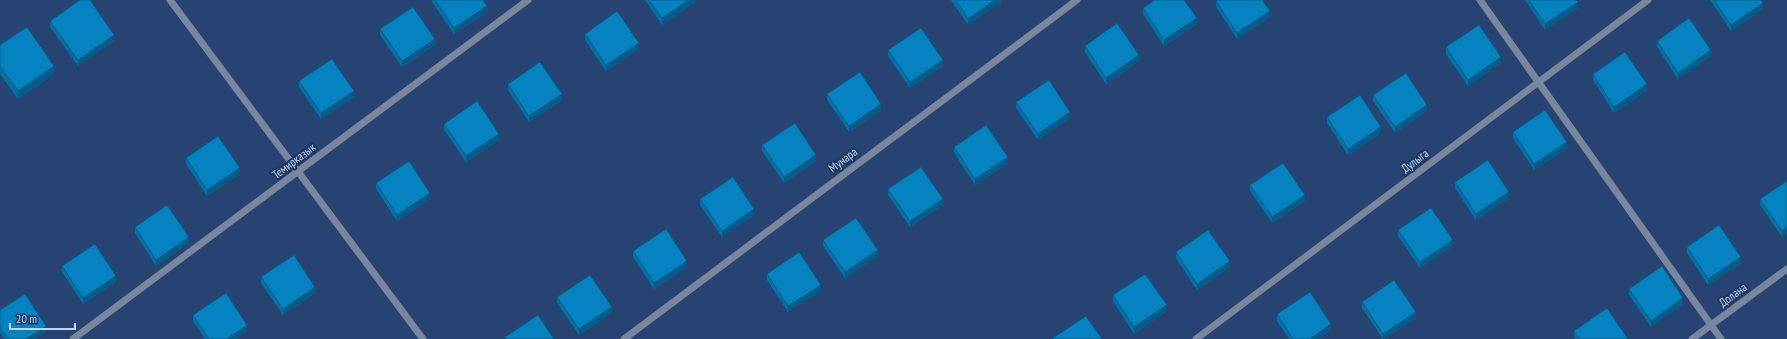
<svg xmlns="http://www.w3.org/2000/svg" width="1787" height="339" viewBox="0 0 1787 339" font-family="'PT Sans Narrow',sans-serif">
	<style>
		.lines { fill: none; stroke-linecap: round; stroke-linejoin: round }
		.minor { stroke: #78869e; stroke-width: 7 }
		.wall { fill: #0471a6 }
		.shaded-wall { fill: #045c87 }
		.building { fill: #0583c1; stroke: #045c87 }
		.labels { text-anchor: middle; stroke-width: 4; stroke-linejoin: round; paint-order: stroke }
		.street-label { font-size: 12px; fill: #c4d5f1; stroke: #1d3865 }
	</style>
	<rect width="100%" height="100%" fill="#274371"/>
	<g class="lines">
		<!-- minor -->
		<path class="minor" d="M170 0 423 339
			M1480 0 1721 339
			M73 339 528 0
			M624 339 1077 0
			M1196 339 1648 0
			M1692 339 1787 269"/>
	</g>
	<!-- wall -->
	<path class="wall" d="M432 0H483L487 12 454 34 432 2Z
		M645 0H695V2L662 25Z
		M951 0H1001V2L968 25Z
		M1525 0H1576L1578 8 1545 30Z
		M1710 0H1761L1763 9 1731 31Z
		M1216 1 1270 17 1237 39 1216 7Z
		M1143 8 1197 24 1164 46 1143 14Z
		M50 21 114 41 78 66 50 27Z
		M380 29 435 45 402 67 380 35Z
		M585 34 639 49 606 71 585 40Z
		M1657 41 1711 56 1678 79 1657 47Z
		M0 45 54 74 18 99 0 74Z
		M1085 46 1139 61 1106 84 1085 52Z
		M1446 47 1501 63 1468 86 1446 54Z
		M888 50 943 66 910 88 888 56Z
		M1593 74 1647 90 1614 113 1593 80Z
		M299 81 354 97 321 119 299 87Z
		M508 84 562 100 529 122 508 90Z
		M827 94 881 110 849 132 827 100Z
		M1373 95 1427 111 1395 133 1373 101Z
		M1016 102 1070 118 1038 140 1016 108Z
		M1327 117 1381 133 1348 155 1327 123Z
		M444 124 499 140 466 162 444 130Z
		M1513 132 1567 148 1534 170 1513 138Z
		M762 145 816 161 784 183 762 151Z
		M954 147 1008 163 975 185 954 153Z
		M186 158 240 174 207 196 186 164Z
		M1787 181V233L1782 237 1760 205V199Z
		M1455 182 1509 198 1476 220 1455 188Z
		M376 183 430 199 397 221 376 189Z
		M1250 185 1305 201 1272 223 1250 191Z
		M888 189 943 205 910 227 888 195Z
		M700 199 754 215 722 237 700 205Z
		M135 227 189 243 156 266 135 233Z
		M1398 230 1453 246 1420 268 1398 236Z
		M823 240 878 256 845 278 823 246Z
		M1687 247 1741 263 1708 285 1687 253Z
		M633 251 687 267 654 289 633 257Z
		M1176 252 1230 267 1197 290 1176 258Z
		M62 266 116 282 83 304 62 272Z
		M767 274 821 291 788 312 767 280Z
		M261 277 315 293 283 315 261 283Z
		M1629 289 1683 304 1651 327 1629 295Z
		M1113 295 1167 311 1134 334 1113 301Z
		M557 297 612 313 579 335 557 303Z
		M1362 302 1416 318 1384 339H1383L1362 308Z
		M0 310 46 332 35 339H4L0 333Z
		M1277 314 1331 330 1319 339H1289L1277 321Z
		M193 315 247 331 236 339H205L193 321Z
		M1574 331 1628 339H1576L1574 337Z"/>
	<!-- shaded-wall -->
	<path class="shaded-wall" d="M689 0H695V2L662 25V18Z
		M995 0H1001V2L968 25V19Z
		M1578 2V8L1545 30V24Z
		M1763 3V9L1731 31V25Z
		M487 6V12L454 34V28Z
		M1270 11V17L1237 39V33Z
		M1197 18V24L1164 46V40Z
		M114 35V41L78 66V60Z
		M435 39V45L402 67V61Z
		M639 43V49L606 71V65Z
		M1711 50V56L1678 79V73Z
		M1139 55V61L1106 84V78Z
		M1501 57V63L1468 86V80Z
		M943 60V66L910 88V82Z
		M54 66V74L18 99V91Z
		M1647 84V90L1614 113V107Z
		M354 91V97L321 119V113Z
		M562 94V100L529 122V116Z
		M881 104V110L849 132V126Z
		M1427 105V111L1395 133V127Z
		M1070 112V118L1038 140V134Z
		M1381 127V133L1348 155V149Z
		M499 134V140L466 162V156Z
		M1567 142V148L1534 170V164Z
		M816 155V161L784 183V177Z
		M1008 157V163L975 185V179Z
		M240 168V174L207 196V190Z
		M1509 192V198L1476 220V214Z
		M430 193V199L397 221V215Z
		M1305 195V201L1272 223V217Z
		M943 199V205L910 227V221Z
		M754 209V215L722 237V231Z
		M1787 227V233L1782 237V231Z
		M189 237V243L156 266V260Z
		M1453 240V246L1420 268V262Z
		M878 250V256L845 278V272Z
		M1741 257V263L1708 285V279Z
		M687 261V267L654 289V283Z
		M1230 261V267L1197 290V284Z
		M116 276V282L83 304V298Z
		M821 285V291L788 312V306Z
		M315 287V293L283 315V309Z
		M1683 298V304L1651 327V321Z
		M1167 305V311L1134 334V327Z
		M612 307V313L579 335V329Z
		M1416 312V318L1384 339H1383V334Z
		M1331 324V330L1319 339H1310Z
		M247 325V331L236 339H227Z
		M46 326V332L35 339H26Z"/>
	<!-- building -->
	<path class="building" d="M80 0H90L114 35 78 60 50 21Z
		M435 0H483L487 6 454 28Z
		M649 0H689L662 18Z
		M956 0H995L968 19Z
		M1155 0H1184L1197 18 1164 40 1143 8Z
		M1218 0H1262L1270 11 1237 33 1216 1Z
		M1529 0H1576L1578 2 1545 24Z
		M1714 0H1761L1763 3 1731 25Z
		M413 7 435 39 402 61 380 29Z
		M617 11 639 43 606 65 585 34Z
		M1689 18 1711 50 1678 73 1657 41Z
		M1117 23 1139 55 1106 78 1085 46Z
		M1479 25 1501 57 1468 80 1446 47Z
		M27 27 54 66 18 91 0 66V45Z
		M921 28 943 60 910 82 888 50Z
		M1625 52 1647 84 1614 107 1593 74Z
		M332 59 354 91 321 113 299 81Z
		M540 62 562 94 529 116 508 84Z
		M860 72 881 104 849 126 827 94Z
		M1406 73 1427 105 1395 127 1373 95Z
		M1049 80 1070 112 1038 134 1016 102Z
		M1360 95 1381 127 1348 149 1327 117Z
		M477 101 499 134 466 156 444 124Z
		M1545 110 1567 142 1534 164 1513 132Z
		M795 123 816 155 784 177 762 145Z
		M986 125 1008 157 975 179 954 147Z
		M218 136 240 168 207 190 186 158Z
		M1488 160 1509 192 1476 214 1455 182Z
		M409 161 430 193 397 215 376 183Z
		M1283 163 1305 195 1272 217 1250 185Z
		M921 167 943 199 910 221 888 189Z
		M733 177 754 209 722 231 700 199Z
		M1787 181V227L1782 231 1760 199Z
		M167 205 189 237 156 260 135 227Z
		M1431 208 1453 240 1420 262 1398 230Z
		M856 218 878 250 845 272 823 240Z
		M1719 225 1741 257 1708 279 1687 247Z
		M666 229 687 261 654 283 633 251Z
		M1208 230 1230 261 1197 284 1176 252Z
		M95 244 116 276 83 298 62 266Z
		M799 252 821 285 788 306 767 274Z
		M294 255 315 287 283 309 261 277Z
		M1662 266 1683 298 1651 321 1629 289Z
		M1145 274 1167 305 1134 327 1113 295Z
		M590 275 612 307 579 329 557 297Z
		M1394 280 1416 312 1383 334 1362 302Z
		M1310 292 1331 324 1310 339H1293L1277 314Z
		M226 293 247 325 227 339H209L193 315Z
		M25 294 46 326 26 339H8L0 327V310Z
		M1607 308 1628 339H1580L1574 331Z
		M538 315 554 339H506L505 337Z
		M1086 316 1102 339H1054L1053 338Z"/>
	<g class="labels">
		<!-- street labels -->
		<g class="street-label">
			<text transform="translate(843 160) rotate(-37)" y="4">Мунара</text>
			<text transform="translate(294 161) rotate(-37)" y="4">Темирказык</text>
			<text transform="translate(1415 161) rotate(-37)" y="4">Дулыга</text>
			<text transform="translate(1733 295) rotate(-36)" y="4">Долана</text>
		</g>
	</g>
	<!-- scale -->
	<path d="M10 323v6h65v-6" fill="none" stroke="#c4d5f1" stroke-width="2"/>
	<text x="16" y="323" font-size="12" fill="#c4d5f1" stroke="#1d3865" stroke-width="3" paint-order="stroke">20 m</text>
</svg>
